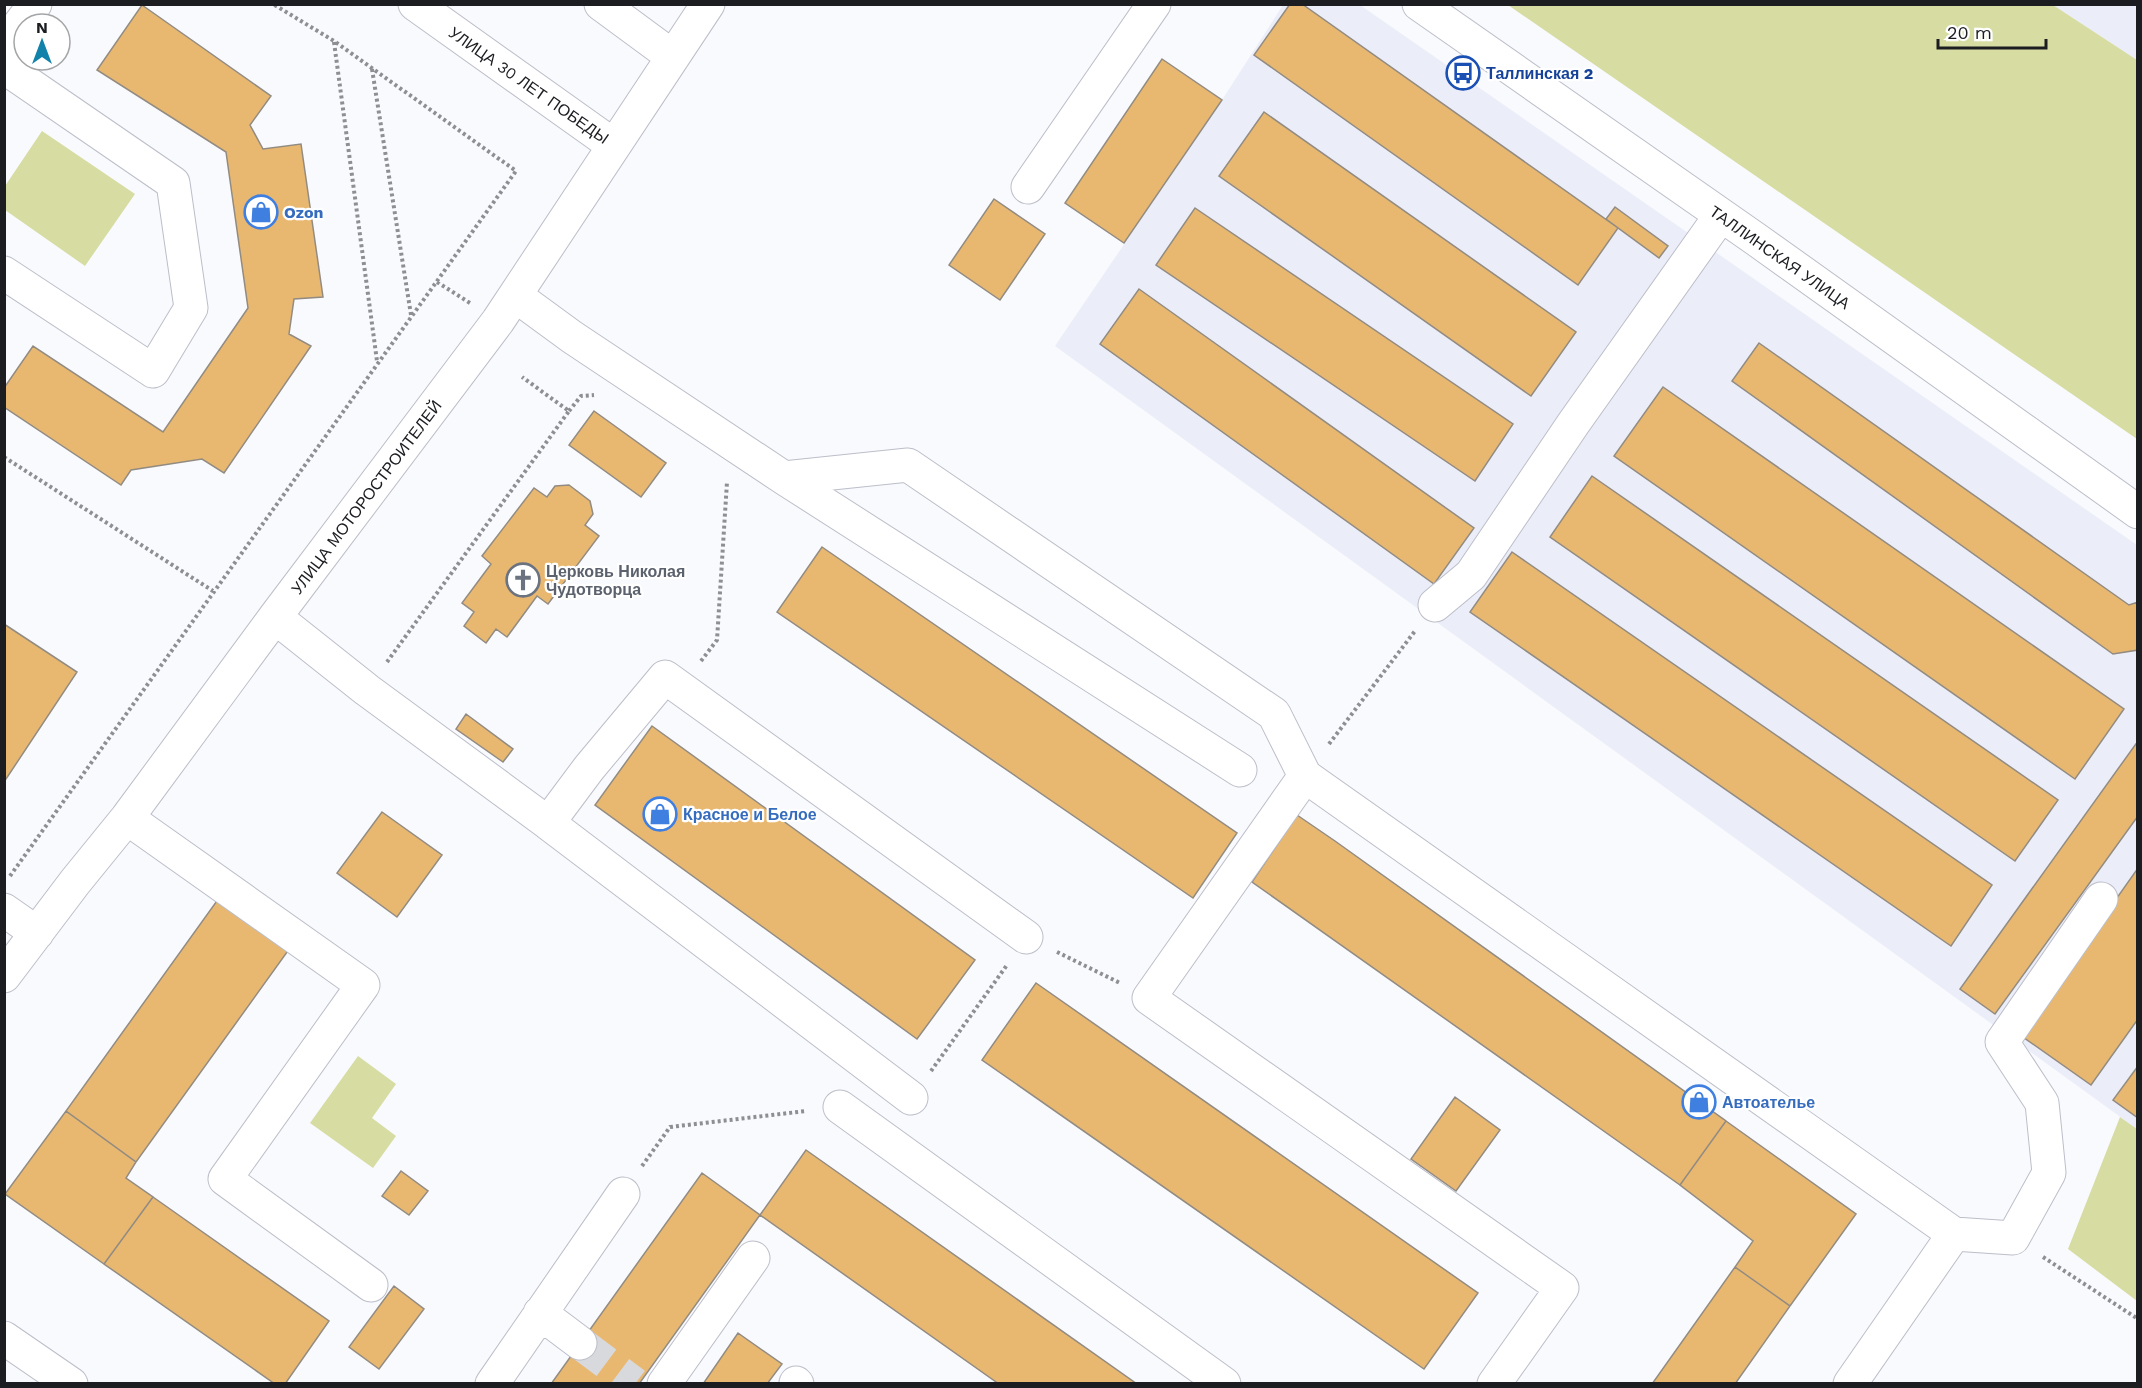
<svg xmlns="http://www.w3.org/2000/svg" width="2142" height="1388" viewBox="0 0 2142 1388" font-family="'Work Sans',sans-serif">
	<style>
		.built { fill: #ebedf8 }
		.green { fill: #d7dca2 }
		.building { fill: #e9b870; stroke: #928b82; stroke-width: 1.5 }
		.lines { fill: none; stroke-linecap: round; stroke-linejoin: round }
		.minor-tunnel { stroke: #d8d9dd; stroke-width: 33; stroke-dasharray: 33 16; stroke-linecap: butt }
		.minor-casing { stroke: #bcbec9; stroke-width: 35 }
		.path { stroke: #8e8f93; stroke-width: 4; stroke-dasharray: 3 3; stroke-linecap: butt }
		.minor { stroke: #fff; stroke-width: 33 }
		.labels { text-anchor: middle; stroke-width: 4.5; stroke-linejoin: round; paint-order: stroke }
		.transit-label { font-size: 16px; font-weight: bold; fill: #164399; stroke: #fff; text-anchor: start }
		.street-label { font-size: 16px; fill: #1c1d21; stroke: #fff }
		.shop-label { font-size: 16px; font-weight: bold; fill: #366cbe; stroke: #fff; text-anchor: start }
		.worship-label { font-size: 16px; font-weight: bold; fill: #5b616d; stroke: #fff; text-anchor: start }
	</style>
	<rect width="100%" height="100%" fill="#f9fafe"/>
	<!-- built -->
	<path class="built" d="M1283 5H1360L2137 545V1129L1055 346 1222 100Z
		M2053 5H2137V60Z"/>
	<!-- green -->
	<path class="green" d="M1508 5H2053L2137 60V439Z
		M42 131 135 194 85 266 5 210V186Z
		M358 1056 396 1084 372 1118 396 1136 373 1168 310 1123Z
		M2120 1117 2137 1129V1301L2068 1249Z"/>
	<!-- building -->
	<path class="building" d="M1290 4H1302L1618 228 1578 285 1254 55Z
		M142 5 271 96 250 125 263 149 301 144 323 297 294 299 289 334 311 346 224 473 202 459 131 470 121 485 4 407V388L33 346 163 432 248 308 226 152 97 70Z
		M1162 59 1222 100 1124 243 1065 203Z
		M1264 112 1576 332 1531 396 1219 176Z
		M994 199 1045 234 1000 300 949 265Z
		M1615 207 1668 246 1659 258 1606 219Z
		M1195 208 1513 424 1475 481 1156 265Z
		M1139 289 1474 528 1434 584 1100 344Z
		M1759 343 2129 605 2138 602V650L2113 654 1732 381Z
		M1663 387 2124 709 2075 779 1614 456Z
		M594 411 666 463 641 497 569 445Z
		M1592 476 2058 800 2015 861 1550 537Z
		M569 485 590 501 593 514 585 525 599 536 548 604 537 596 507 637 496 629 486 643 464 626 474 612 462 603 491 564 482 556 534 488 547 497 555 486Z
		M822 547 1237 833 1193 898 777 612Z
		M1512 552 1992 885 1951 946 1470 612Z
		M4 624 77 672 4 782Z
		M466 714 513 749 503 762 456 729Z
		M652 726 975 960 917 1039 595 805Z
		M2138 741V816L1995 1014 1960 989Z
		M382 812 442 855 397 917 337 873Z
		M1297 815 1335 841 1726 1121 1680 1185 1252 882Z
		M2138 868V1019L2091 1085 2020 1035Z
		M219 898 290 948 136 1162 66 1111Z
		M1036 983 1478 1293 1424 1369 982 1060Z
		M2138 1066V1118L2113 1100Z
		M1455 1097 1500 1130 1456 1191 1411 1159Z
		M66 1111 136 1162 126 1178 153 1197 104 1264 5 1194Z
		M1726 1121 1856 1214 1790 1306 1735 1267 1753 1241 1680 1185Z
		M806 1150 1137 1384H999L760 1215Z
		M401 1171 428 1191 409 1215 382 1196Z
		M702 1173 760 1215 639 1384H551Z
		M153 1197 329 1321 285 1384H275L104 1264Z
		M1735 1267 1790 1306 1735 1384H1652Z
		M394 1286 424 1309 379 1369 349 1347Z
		M738 1333 782 1364 767 1384H703Z"/>
	<g class="lines">
		<!-- minor-tunnel -->
		<path class="minor-tunnel" d="M580 1343 635 1384"/>
		<!-- minor casing -->
		<g class="minor-casing">
			<path id="minor" d="M415 4 613 145
				M601 4 673 57
				M1419 4 1757 240 2138 512
				M4 45 35 4
				M4 67 173 183 191 308 153 371 4 273
				M1028 187 1154 4
				M516 296 572 337 784 478 908 465 1274 714 1305 776 1954 1234 1850 1384
				M784 478 1240 770
				M1435 605 1471 575 1573 424 1721 215
				M275 617 367 690 548 823 589 768 665 677 1026 937
				M1305 776 1149 998 1562 1288 1494 1384
				M127 818 363 985 225 1179 371 1285
				M548 823 911 1098
				M4 910 37 933
				M4 976 75 882 127 818 275 617 498 321 708 4
				M840 1107 1224 1384
				M1954 1234 2013 1238 2049 1173 2042 1103 2002 1042 2101 899
				M540 1313 580 1343
				M4 1338 71 1384
				M796 1383 797 1384
				M492 1384 623 1194
				M664 1384 753 1258"/>
		</g>
		<!-- path -->
		<path class="path" d="M334 42 377 361
			M372 69 411 315
			M437 282 470 303
			M569 411 581 396 594 395
			M4 457 213 591
			M701 661 717 640 727 482
			M387 662 569 411 522 377
			M1329 744 1415 631
			M10 876 516 171 334 41 273 4
			M1057 952 1120 983
			M931 1071 1007 965
			M642 1166 670 1127 806 1111
			M2043 1257 2138 1319"/>
		<!-- minor -->
		<use href="#minor" class="minor"/>
	</g>
	<!-- icons -->
	<defs>
		<g id="bus-ring" transform="scale(1.725)"><circle r="9.5" fill="#fff" stroke="#1a4fb4" stroke-width="1.5"/><path d="M-5-6H5V4H4V6H2V4H-2V6H-4V4H-5ZM-3.5-4V0h7V-4ZM-3.5 1.2v1.5H-2V1.2ZM2 1.2v1.5H3.5V1.2Z" fill="#1a4fb4"/></g>
		<g id="shop-ring" transform="scale(1.725)"><circle r="9.5" fill="#fff" stroke="#3f7fe0" stroke-width="1.5"/><path d="M-5-2.5h2.3a2.7 3.5 0 0 1 5.4 0H5L5.5 6h-11ZM-1.5-2.5h3a1.5 2.3 0 0 0-3 0Z" fill="#3f7fe0"/></g>
		<g id="church-ring" transform="scale(1.725)"><circle r="9.5" fill="#fff" stroke="#6b7280" stroke-width="1.5"/><path d="M-1.2-6h2.4v3.5h3.3v2.4h-3.3V6h-2.4V-.1h-3.3v-2.4h3.3Z" fill="#6b7280"/></g>
	</defs>
	<g fill-rule="evenodd">
		<use href="#bus-ring" x="1463" y="73"/>
		<use href="#shop-ring" x="261" y="212"/>
		<use href="#church-ring" x="523" y="580"/>
		<use href="#shop-ring" x="660" y="814"/>
		<use href="#shop-ring" x="1699" y="1102"/>
	</g>
	<g class="labels">
		<!-- transit labels -->
		<g class="transit-label">
			<text x="1486" y="79">Таллинская 2</text>
		</g>
		<!-- street labels -->
		<g class="street-label">
			<text transform="translate(529 85) rotate(35)" y="6">УЛИЦА 30 ЛЕТ ПОБЕДЫ</text>
			<text transform="translate(1780 257) rotate(35)" y="6">ТАЛЛИНСКАЯ УЛИЦА</text>
			<text transform="translate(366 497) rotate(-53)" y="6">УЛИЦА МОТОРОСТРОИТЕЛЕЙ</text>
		</g>
		<!-- shop labels -->
		<g class="shop-label">
			<text x="284" y="218">Ozon</text>
			<text x="683" y="820">Красное и Белое</text>
			<text x="1722" y="1108">Автоателье</text>
		</g>
		<!-- worship labels -->
		<g class="worship-label">
			<text x="546" y="577">Церковь Николая<tspan x="546" dy="18">Чудотворца</tspan></text>
		</g>
	</g>
	<!-- border -->
	<rect width="2142" height="1388" fill="none" stroke="#1c1d21" stroke-width="12"/>
	<!-- north arrow -->
	<g transform="translate(42 42)"><circle r="28" fill="#ffffff" stroke="#a4a5a6" stroke-width="1.5"/>
	<path d="M0-4.5L10 22L0 15L-10 22Z" fill="#1182a9"/>
	<text y="-9" font-size="16" font-weight="bold" text-anchor="middle" fill="#1c1d21">N</text>
	</g>
	<!-- scale -->
	<path d="M1938 39v9h108v-9" fill="none" stroke="#1c1d21" stroke-width="3"/>
	<text x="1947" y="39" font-size="18" fill="#1c1d21" stroke="#ffffff" stroke-width="4.5" paint-order="stroke">20 m</text>
</svg>
